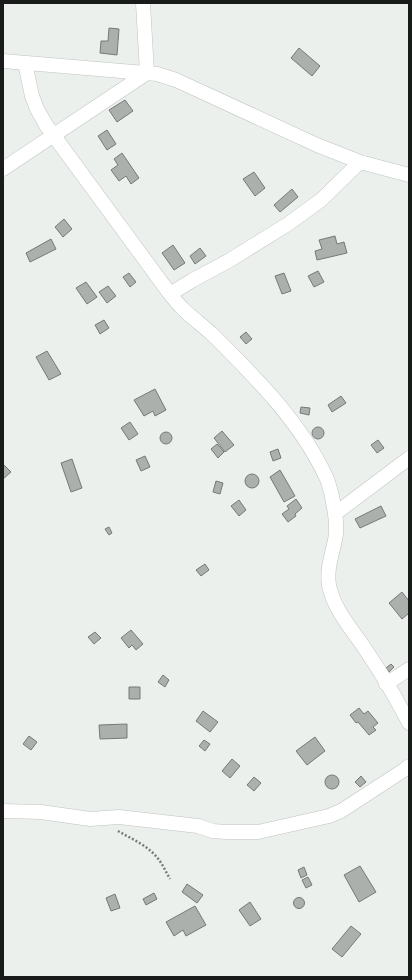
<svg xmlns="http://www.w3.org/2000/svg" width="412" height="980" viewBox="0 0 412 980" font-family="Commissioner,sans-serif">
	<style>
		.building { fill: #acb0ad; stroke: #767977 }
		.lines { fill: none; stroke-linecap: round; stroke-linejoin: round }
		.minor-casing { stroke: #bfc3c0; stroke-width: 15 }
		.path { stroke: #797c7a; stroke-width: 2.5; stroke-dasharray: 2 2; stroke-linecap: butt }
		.minor { stroke: #fff; stroke-width: 14 }
	</style>
	<rect width="100%" height="100%" fill="#ecf0ed"/>
	<!-- building -->
	<path class="building" d="M109 28 119 29 117 55 100 53 101 41H108Z
		M299 48 320 66 312 76 291 58Z
		M125 100 133 111 117 122 109 110Z
		M107 130 116 144 107 150 98 136Z
		M122 153 139 178 131 184 126 176 119 181 111 170 118 165 114 159Z
		M254 172 265 188 255 196 243 179Z
		M292 189 298 197 280 212 274 205Z
		M64 219 72 229 63 237 55 227Z
		M335 236 337 244 344 242 347 253 317 260 315 251 322 249 319 240Z
		M51 239 56 249 30 262 26 253Z
		M173 245 185 263 174 270 162 253Z
		M200 248 206 256 195 264 190 256Z
		M318 271 324 282 314 287 308 276Z
		M129 273 136 282 130 287 123 277Z
		M284 273 291 291 282 294 275 276Z
		M86 282 97 297 87 304 76 288Z
		M108 286 116 296 107 303 99 292Z
		M104 320 109 328 100 334 95 325Z
		M246 332 252 339 246 344 240 337Z
		M47 351 61 374 49 380 36 357Z
		M155 389 166 410 155 416 153 411 144 416 134 400Z
		M341 396 346 403 332 412 328 405Z
		M301 407 310 408 309 415 300 413Z
		M130 422 138 434 129 440 121 428Z
		M312 433a6 6 0 1 1 12 0a6 6 0 1 1-12 0Z
		M222 431 234 445 225 452 214 438Z
		M160 438a6 6 0 1 1 12 0a6 6 0 1 1-12 0Z
		M378 440 384 448 377 453 371 445Z
		M217 444 224 452 218 458 211 449Z
		M278 449 281 458 273 461 270 452Z
		M145 456 150 467 141 471 136 460Z
		M72 459 82 488 71 492 61 463Z
		M3 464 11 472 3 479Z
		M280 470 295 496 284 502 270 477Z
		M245 481a7 7 0 1 1 14 0a7 7 0 1 1-14 0Z
		M216 481 223 483 220 494 213 492Z
		M296 499 302 508 295 514 296 516 288 522 282 514 289 509 287 506Z
		M239 500 246 510 239 516 231 506Z
		M381 506 386 516 360 528 355 519Z
		M109 527 112 533 109 535 105 529Z
		M205 564 209 570 201 576 196 570Z
		M402 592 409 601V613L402 619 389 603Z
		M131 630 143 644 136 650 132 645 129 648 121 638Z
		M95 632 101 638 94 644 88 637Z
		M391 664 394 667 389 672 386 668Z
		M163 675 169 680 165 687 158 682Z
		M129 687H140V699H129Z
		M359 708 364 714 368 711 378 723 373 727 376 730 369 735 358 722 356 723 350 715Z
		M203 711 218 722 210 732 196 721Z
		M127 724V738L100 739 99 725Z
		M29 736 37 742 31 750 23 744Z
		M315 737 325 751 307 765 296 751Z
		M204 740 210 744 205 751 199 746Z
		M232 759 240 766 230 778 222 771Z
		M325 782a7 7 0 1 1 14 0a7 7 0 1 1-14 0Z
		M361 776 366 782 360 787 355 782Z
		M254 777 261 783 254 791 247 785Z
		M360 866 376 892 359 902 344 875Z
		M304 867 307 875 301 878 298 870Z
		M308 877 312 885 306 888 302 880Z
		M187 884 203 895 197 903 182 892Z
		M154 893 157 899 146 905 143 899Z
		M115 894 120 908 111 911 106 898Z
		M293.5 903a5.5 5.5 0 1 1 11 0a5.5 5.5 0 1 1-11 0Z
		M250 902 261 919 250 926 239 910Z
		M195 906 206 925 186 936 183 930 174 936 166 922Z
		M351 926 361 934 342 957 332 949Z"/>
	<g class="lines">
		<!-- minor casing -->
		<g class="minor-casing">
			<path id="minor" d="M143 3 147 73
				M3 61 157 74 176 80 317 145 360 162 409 175
				M25 63 32 96 37 109 46 125 170 294C174 299 178 304 182 308 191 317 202 325 212 334 255 377 300 421 326 477 329 482 329 487 331 492 334 506 337 519 336 534 334 550 326 567 329 585 334 612 355 632 369 655 384 677 397 700 409 723
				M3 169 147 73
				M170 294 193 280 230 260 288 224 321 200 360 162
				M336 513 409 458
				M386 684 409 669
				M3 811 41 812 90 819 119 817 198 826 213 831 226 832H258L329 816 341 811 404 770 409 766"/>
		</g>
		<!-- path -->
		<path class="path" d="M118 831C130 838 144 844 154 854 161 861 165 870 170 879"/>
		<!-- minor -->
		<use href="#minor" class="minor"/>
	</g>
	<!-- border -->
	<rect width="412" height="980" fill="none" stroke="#191b1a" stroke-width="8"/>
</svg>
